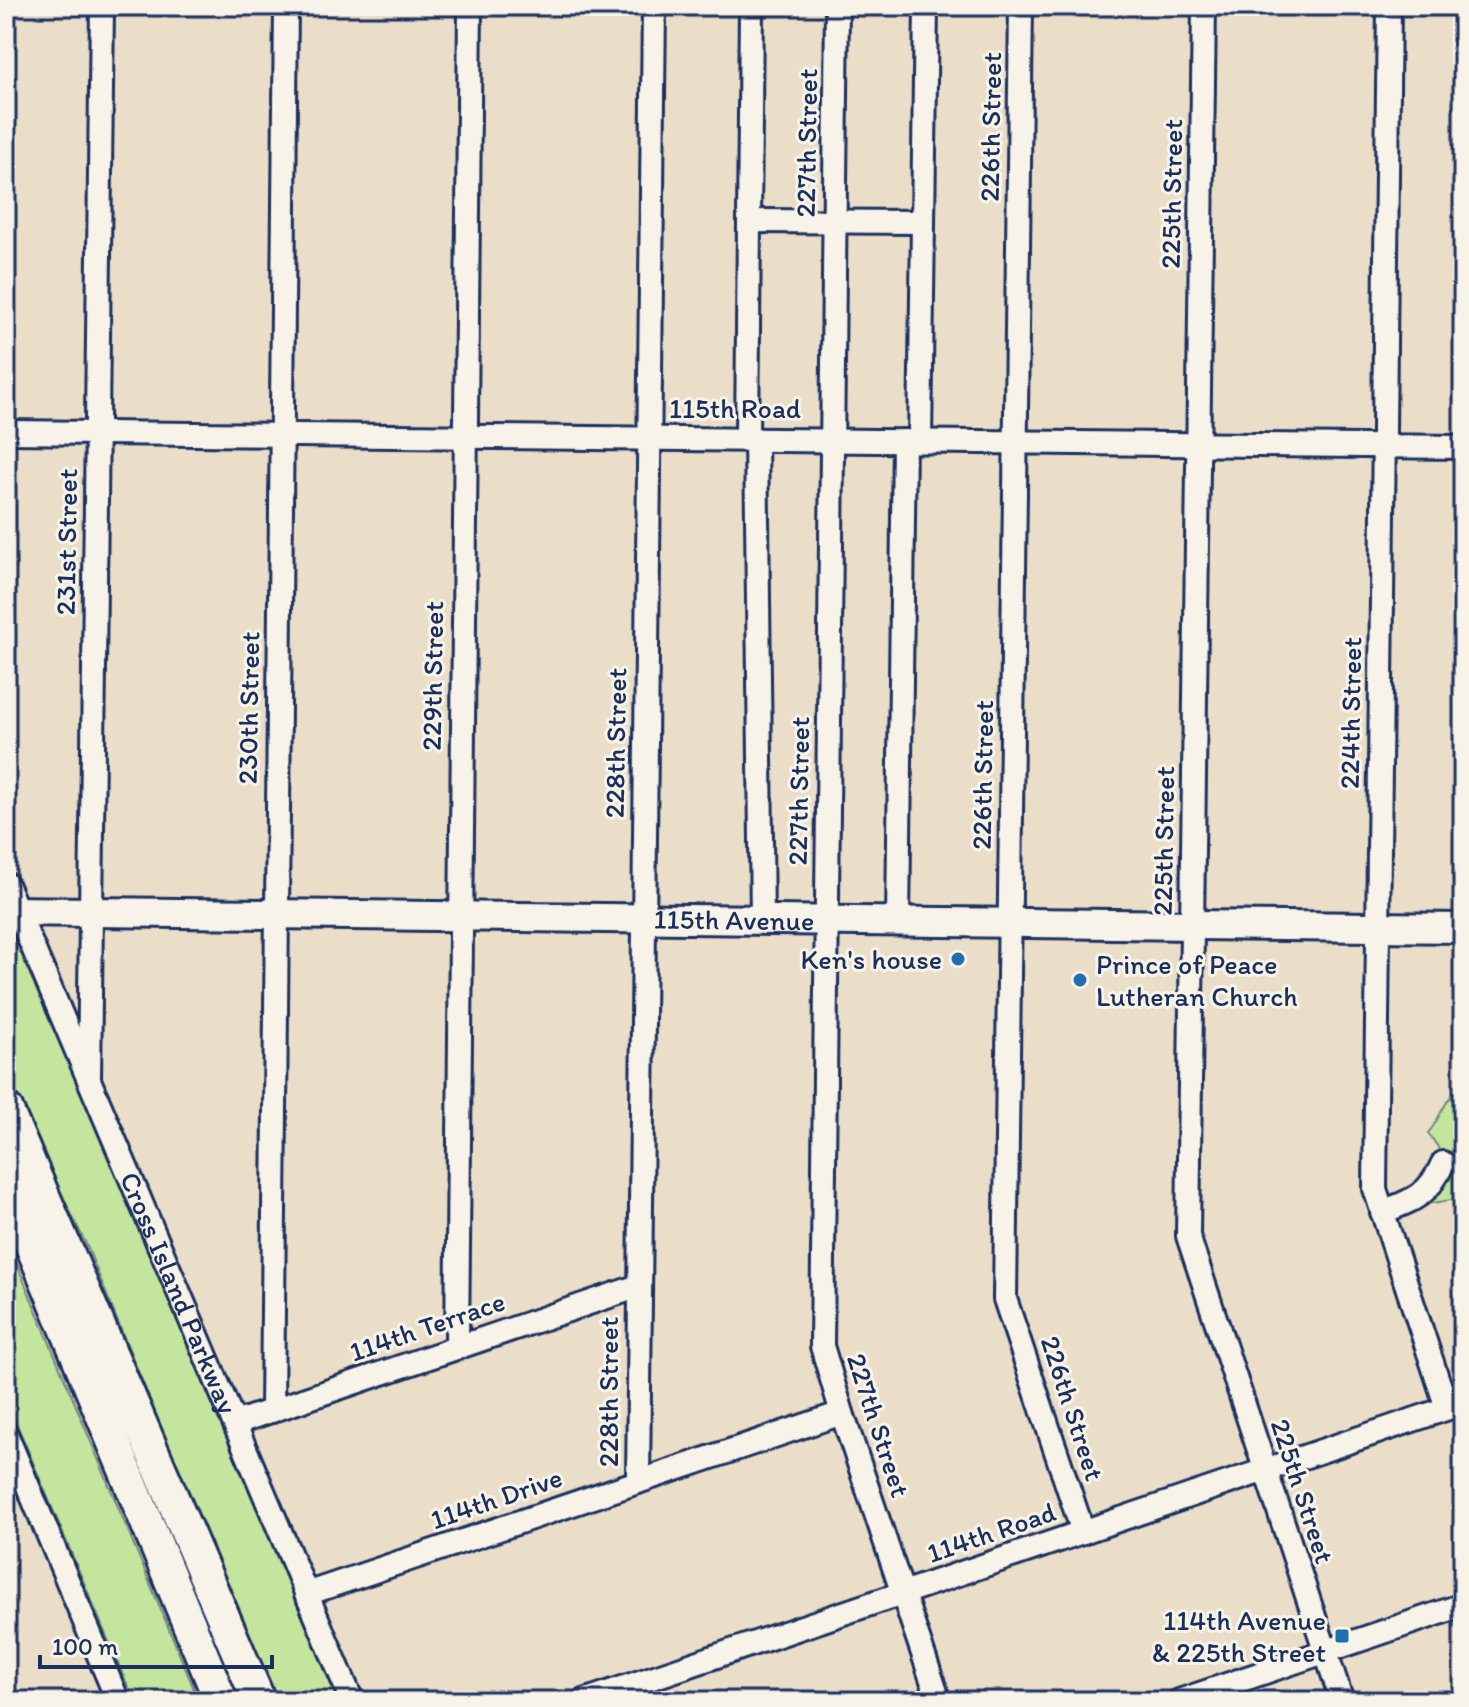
<svg xmlns="http://www.w3.org/2000/svg" width="1469" height="1707" viewBox="0 0 1469 1707" font-family="Itim,sans-serif">
	<style>
		.green { fill: #c4e59d; stroke: #708a7e; stroke-width: 2 }
		.lines { fill: none; stroke-linecap: round; stroke-linejoin: round }
		.minor-casing { stroke: #1b2f5e; stroke-width: 28 }
		.major-casing { stroke: #1b2f5e; stroke-width: 34 }
		.highway-casing { stroke: #1b2f5e; stroke-width: 38 }
		.minor { stroke: #f7f3e8; stroke-width: 22 }
		.major { stroke: #f7f3e8; stroke-width: 28 }
		.highway { stroke: #f7f3e8; stroke-width: 32 }
		.poi-dot { fill: #1f6fb2; stroke: #f7f3e8; stroke-width: 3 }
		.labels { text-anchor: middle; stroke-width: 6; stroke-linejoin: round; paint-order: stroke }
		.street-label { font-size: 28px; fill: #1b2f5e; stroke: #f7f3e8 }
		.poi-label { font-size: 28px; fill: #1b2f5e; stroke: #f7f3e8; text-anchor: end }
	</style>
	<rect width="100%" height="100%" fill="#eadec8"/>
	<filter id="ink" filterUnits="userSpaceOnUse"><feTurbulence type="fractalNoise" baseFrequency=".0125" numOctaves="2"/><feDisplacementMap in="SourceGraphic" scale="16" xChannelSelector="R" yChannelSelector="G"/><feConvolveMatrix kernelMatrix="1 2 1 2 8 2 1 2 1" color-interpolation-filters="sRGB"/></filter>
	<g filter="url(#ink)">
		<!-- green -->
		<path class="green" d="M6 936 13 938 27 961 341 1701H273L86 1244 6 1081Z
			M1463 1088V1131C1456 1143 1461 1151 1463 1163 1465 1174 1463 1187 1463 1198L1427 1204 1441 1192 1446 1183 1438 1147 1428 1133C1441 1119 1445 1094 1463 1088Z
			M6 1238 199 1701H134L10 1408 6 1399Z"/>
		<g class="lines">
			<!-- minor casing -->
			<g class="minor-casing">
				<g id="minor">
					<path d="M837 6 822 1346 842 1413 939 1701"/>
					<path d="M1021 6 1005 1299 1083 1532"/>
					<path d="M1204 6 1188 1236 1342 1701"/>
					<path d="M1389 6 1375 1189 1447 1408"/>
					<path d="M749 221 923 222"/>
					<path d="M6 432 1463 447"/>
					<path d="M747 439 751 6"/>
					<path d="M756 439 762 919"/>
					<path d="M920 441 926 6"/>
					<path id="s1" d="M6 884 352 1701"/>
					<path d="M898 921 904 441"/>
					<path d="M89 1080 102 6"/>
					<path d="M1382 1212C1414 1200 1429 1195 1443 1163"/>
					<path d="M457 1347 470 6"/>
					<path d="M272 1411 286 6"/>
					<path d="M235 1423 639 1286"/>
					<path d="M6 1434 118 1701"/>
					<path d="M638 1482 654 6"/>
					<path d="M306 1594 842 1413"/>
					<path d="M584 1701 1463 1403"/>
					<path d="M1179 1701 1463 1605"/>
				</g>
			</g>
			<!-- major casing -->
			<g class="major-casing">
				<g id="major">
					<path id="s2" d="M6 911 1463 928"/>
				</g>
			</g>
			<!-- highway casing -->
			<g class="highway-casing">
				<path id="highway" d="M6 1109 259 1701
					M6 1183 221 1701"/>
			</g>
			<!-- minor -->
			<use href="#minor" class="minor"/>
			<!-- major -->
			<use href="#major" class="major"/>
			<!-- highway -->
			<use href="#highway" class="highway"/>
		</g>
	</g>
	<!-- markers -->
	<g class="poi-dot">
		<circle cx="958" cy="959" r="8"/>
		<circle cx="1080" cy="980" r="8"/>
		<rect x="1334" y="1628" width="16" height="16" rx="4"/>
	</g>
	<g class="labels">
		<!-- street labels -->
		<g class="street-label">
			<text transform="translate(990 127) rotate(-89)" y="10">226th Street</text>
			<text transform="translate(806 143) rotate(-89)" y="10">227th Street</text>
			<text transform="translate(1171 194) rotate(-89)" y="10">225th Street</text>
			<text x="735" y="418">115th Road</text>
			<text transform="translate(66 542) rotate(-89)" y="10">231st Street</text>
			<text transform="translate(432 676) rotate(-89)" y="10">229th Street</text>
			<text transform="translate(248 708) rotate(-89)" y="10">230th Street</text>
			<text transform="translate(1350 713) rotate(-89)" y="10">224th Street</text>
			<text transform="translate(615 743) rotate(-89)" y="10">228th Street</text>
			<text transform="translate(982 775) rotate(-89)" y="10">226th Street</text>
			<text transform="translate(798 791) rotate(-89)" y="10">227th Street</text>
			<text transform="translate(1163 841) rotate(-89)" y="10">225th Street</text>
			<text dy="10" stroke="none"><textPath href="#s2" startOffset="728">115th Avenue</textPath></text>
			<text dy="10" stroke="none"><textPath href="#s1" startOffset="444">Cross Island Parkway</textPath></text>
			<text transform="translate(427 1326) rotate(-19)" y="10">114th Terrace</text>
			<text transform="translate(608 1392) rotate(-90)" y="10">228th Street</text>
			<text transform="translate(1073 1408) rotate(72)" y="10">226th Street</text>
			<text transform="translate(879 1425) rotate(72)" y="10">227th Street</text>
			<text transform="translate(1303 1491) rotate(72)" y="10">225th Street</text>
			<text transform="translate(496 1498) rotate(-19)" y="10">114th Drive</text>
			<text transform="translate(991 1532) rotate(-19)" y="10">114th Road</text>
		</g>
		<!-- poi labels -->
		<g class="poi-label">
			<text x="942" y="969">Ken's house</text>
			<text x="1096" y="974" text-anchor="start">Prince of Peace<tspan x="1096" dy="32">Lutheran Church</tspan></text>
			<text x="1326" y="1630">114th Avenue<tspan x="1326" dy="32">&amp; 225th Street</tspan></text>
		</g>
	</g>
	<!-- margin -->
	<rect width="1469" height="1707" fill="none" stroke="#f7f3e8" stroke-width="32"/>
	<rect x="16" y="16" width="1437" height="1675" fill="none" stroke="#1b2f5e" stroke-width="3" filter="url(#ink)"/>
	<!-- scale -->
	<path d="M40 1655v12h232v-12" fill="none" stroke="#1b2f5e" stroke-width="4"/>
	<text x="52" y="1655" font-size="24" fill="#1b2f5e" stroke="#f7f3e8" stroke-width="6" paint-order="stroke">100 m</text>
</svg>
